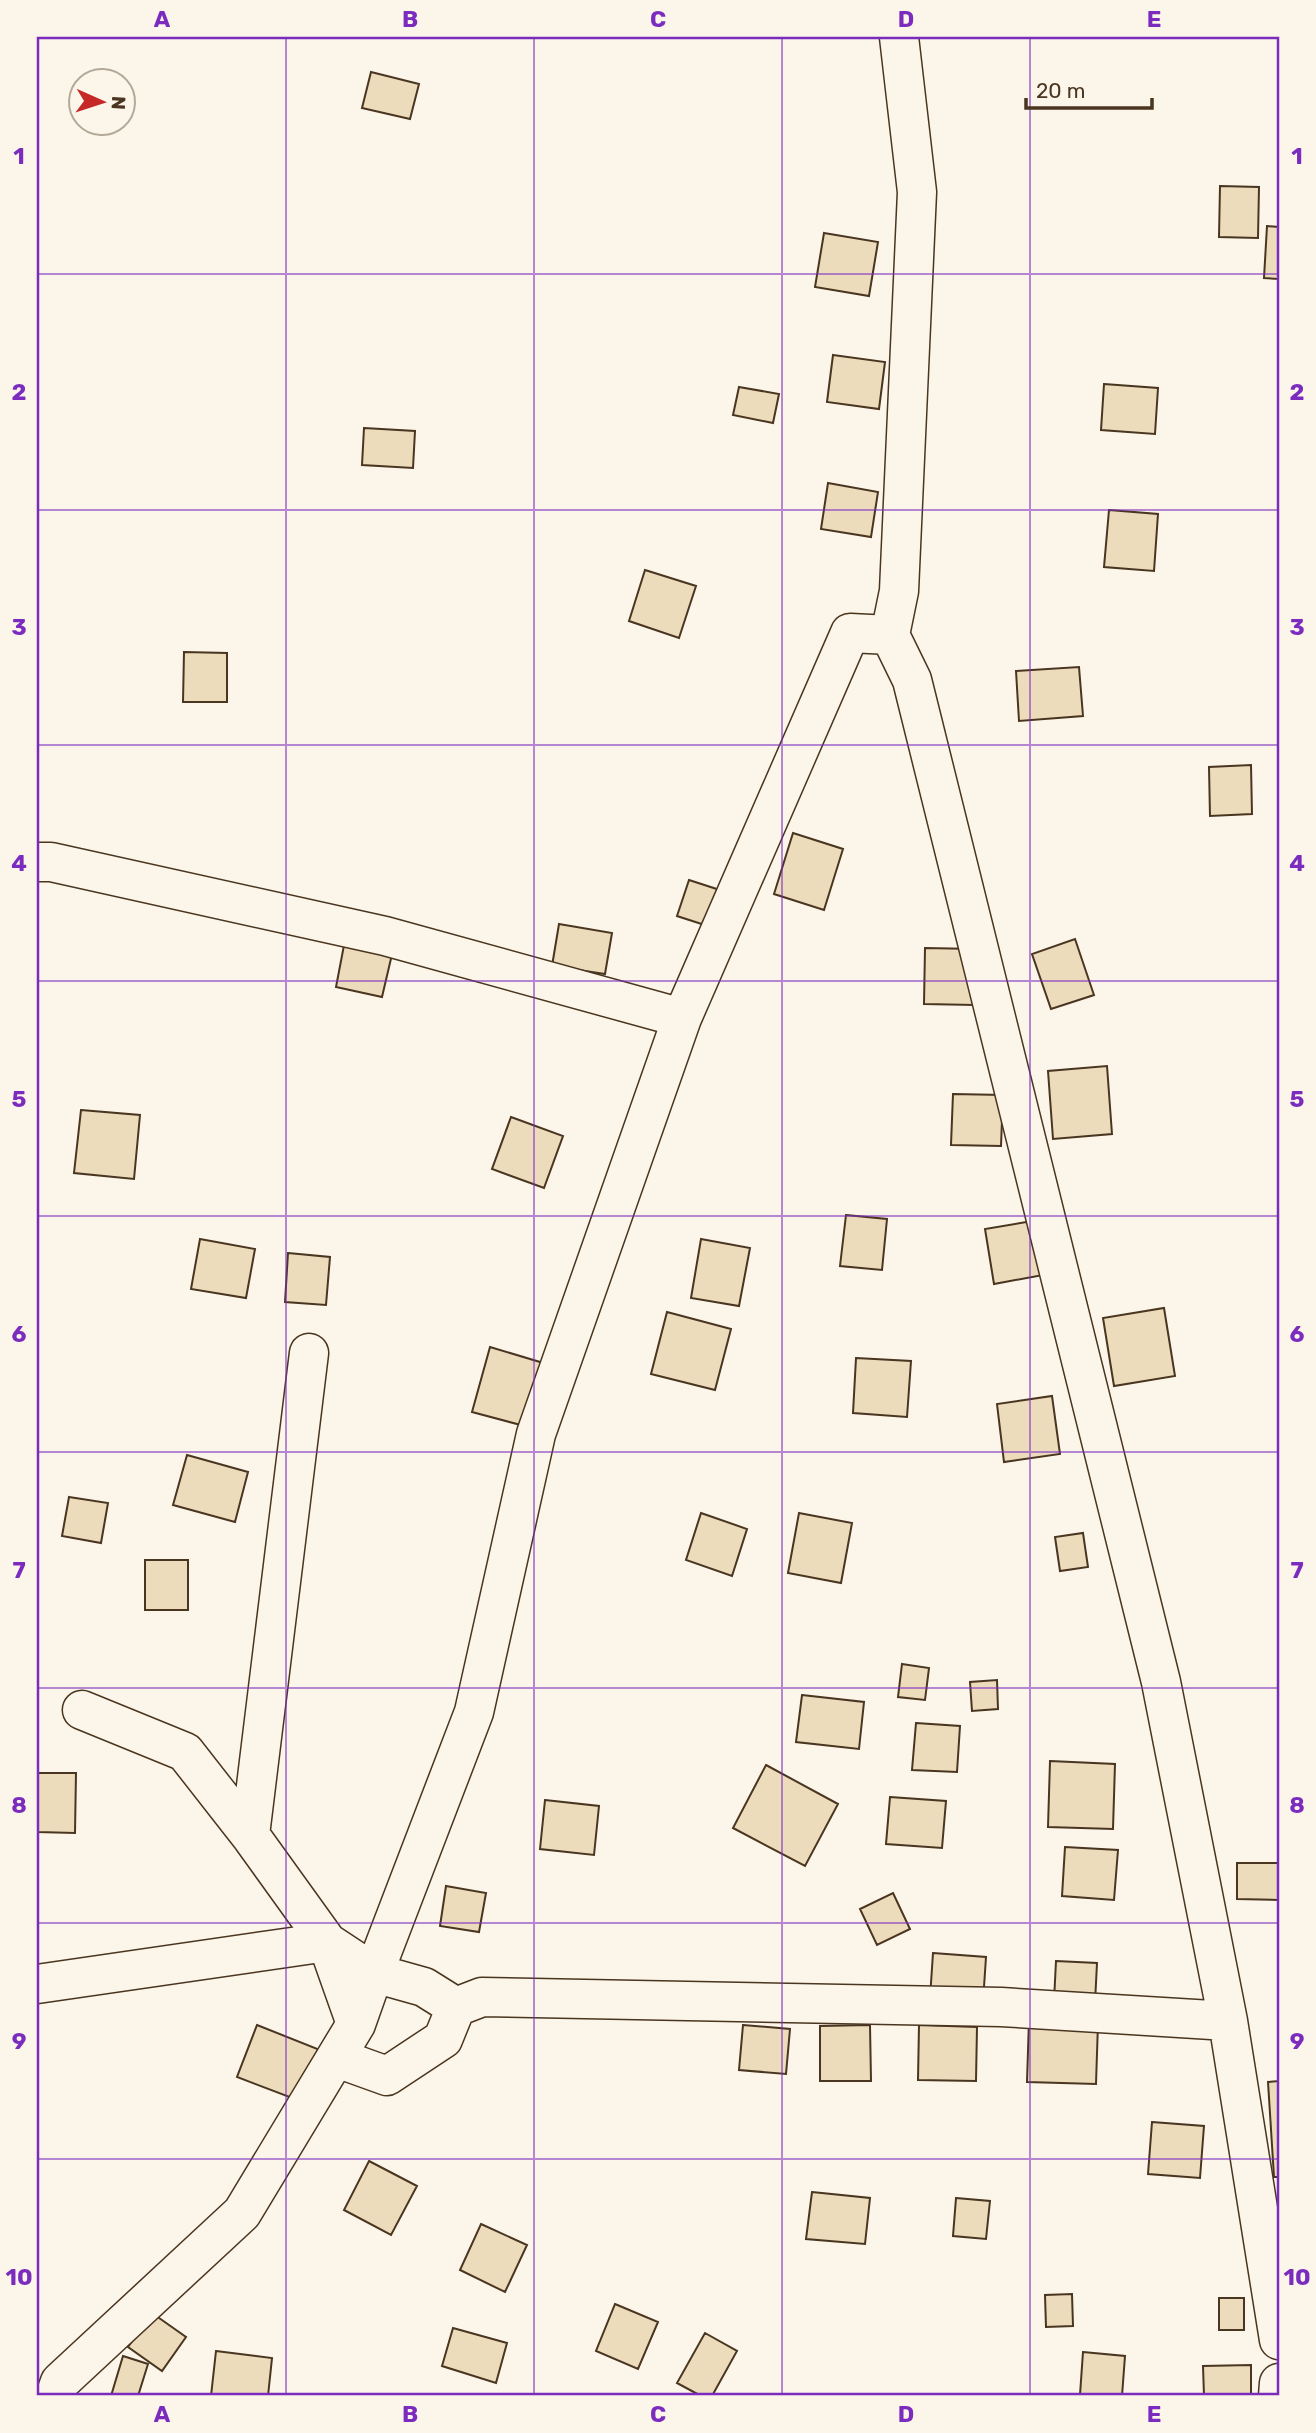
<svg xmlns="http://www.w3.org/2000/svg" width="1316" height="2433" viewBox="0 0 1316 2433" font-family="Rubik,sans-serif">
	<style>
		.building { fill: #ecdcbc; stroke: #4a3520; stroke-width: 2 }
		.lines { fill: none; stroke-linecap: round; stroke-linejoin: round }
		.minor-casing { stroke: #4a3520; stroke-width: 41 }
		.minor { stroke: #fbf6e9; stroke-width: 38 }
		.grid { fill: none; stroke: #7b2cbf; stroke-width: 2; stroke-opacity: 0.55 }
		.neatline { fill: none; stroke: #7b2cbf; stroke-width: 2.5 }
		.grid-label { font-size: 23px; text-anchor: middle; font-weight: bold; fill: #7b2cbf }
	</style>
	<rect width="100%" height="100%" fill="#fbf6e9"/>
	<!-- building -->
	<path class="building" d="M371 72 419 84 410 119 362 108Z
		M1220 186 1259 187 1258 238 1219 237Z
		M1267 226 1279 227V279L1264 278Z
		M824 233 878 242 869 296 815 287Z
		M833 355 885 362 879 409 827 402Z
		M1104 384 1158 388 1155 434 1101 430Z
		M739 387 779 394 773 423 733 415Z
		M364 428 415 431 413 468 362 465Z
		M828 483 878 492 871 537 821 529Z
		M1109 510 1158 514 1154 571 1104 567Z
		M645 570 696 586 679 638 629 621Z
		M184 652 227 653V702H183Z
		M1079 667 1083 716 1019 721 1016 671Z
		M1251 765 1252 814 1210 816 1209 767Z
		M793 833 843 849 824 910 774 894Z
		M689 880 729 893 717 929 677 916Z
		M559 924 612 933 605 974 552 966Z
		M1075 939 1094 995 1051 1009 1032 954Z
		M345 940 393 950 382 997 336 987Z
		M925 948 976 949 975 1005 924 1004Z
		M1107 1066 1112 1134 1053 1139 1048 1071Z
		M953 1094 1003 1095 1001 1146 951 1145Z
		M81 1110 140 1115 134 1179 74 1173Z
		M511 1117 563 1136 544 1188 492 1169Z
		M846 1215 887 1219 882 1270 840 1266Z
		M1045 1219 1054 1273 994 1284 985 1229Z
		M200 1239 255 1249 246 1298 191 1289Z
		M701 1239 750 1248 739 1306 691 1298Z
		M288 1253 330 1257 326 1305 285 1302Z
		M1164 1308 1175 1376 1114 1386 1103 1318Z
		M667 1312 731 1329 715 1390 651 1374Z
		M490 1347 550 1365 532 1428 472 1412Z
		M856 1358 911 1361 907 1417 853 1413Z
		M1052 1396 1060 1454 1004 1462 997 1404Z
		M187 1455 248 1472 235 1522 173 1505Z
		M69 1497 108 1503 101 1543 62 1536Z
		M701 1513 747 1529 732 1576 686 1560Z
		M799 1513 852 1523 841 1583 788 1573Z
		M1083 1533 1088 1567 1060 1571 1055 1537Z
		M145 1560H188V1610H145Z
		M902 1664 929 1668 925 1700 898 1697Z
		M997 1680 998 1709 972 1711 970 1682Z
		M802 1695 864 1702 859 1749 796 1742Z
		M916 1723 960 1726 957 1772 912 1770Z
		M1050 1761 1115 1764 1113 1829 1048 1827Z
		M766 1765 838 1804 805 1866 733 1828Z
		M37 1773H76L75 1833 37 1832Z
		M890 1797 946 1801 942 1848 886 1844Z
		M545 1800 599 1806 594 1855 540 1849Z
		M1065 1847 1118 1850 1114 1900 1062 1896Z
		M1237 1863H1279V1900L1237 1899Z
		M446 1886 486 1893 479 1932 440 1926Z
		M893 1893 910 1929 877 1945 860 1909Z
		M933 1953 986 1957 983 2002 930 1998Z
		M1056 1961 1097 1963 1095 2003 1054 2001Z
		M1029 2020 1098 2023 1096 2084 1027 2082Z
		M257 2025 320 2050 300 2101 237 2077Z
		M743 2025 790 2029 786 2074 739 2070Z
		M870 2025 871 2081H820V2026Z
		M919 2025 977 2027 976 2081 918 2080Z
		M1279 2081V2177H1274L1268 2082Z
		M1152 2122 1204 2126 1200 2178 1148 2174Z
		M369 2161 417 2186 391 2235 344 2210Z
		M812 2192 870 2198 865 2244 806 2239Z
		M956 2198 990 2201 986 2239 953 2236Z
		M481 2224 527 2245 505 2292 460 2270Z
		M1072 2294 1073 2326 1046 2327 1045 2295Z
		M1219 2298H1244V2330H1219Z
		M615 2304 658 2322 638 2369 596 2351Z
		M152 2313 186 2337 162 2371 128 2347Z
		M453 2328 507 2343 496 2383 442 2366Z
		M705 2333 737 2351 712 2396H701L677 2383Z
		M216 2351 272 2358 268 2396H211Z
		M1083 2352 1125 2356 1122 2396 1080 2395Z
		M123 2356 148 2364 138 2396H111Z
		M1251 2365V2396H1204L1203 2366Z"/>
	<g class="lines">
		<!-- minor casing -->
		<g class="minor-casing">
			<path id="minor" d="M890 635 899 591 917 192 899 37
				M37 862H51L385 936 682 1018
				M82 1710 185 1752 250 1835 327 1942 374 1973 424 1987 456 2007
				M250 1835 309 1353
				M37 1984 327 1942 356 2024 242 2213 60 2382 55 2396
				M356 2024 374 1973 474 1712 536 1434 682 1018 850 633 890 635 912 680 1161 1682 1228 2021 1279 2340
				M337 2058 387 2076 443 2039 456 2007 482 1997 1001 2007 1228 2021
				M1278 2396 1279 2383"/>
		</g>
		<!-- minor -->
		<use href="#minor" class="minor"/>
	</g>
	<!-- grid -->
	<path class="grid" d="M286 37V2396M534 37V2396M782 37V2396M1030 37V2396M37 274H1279M37 510H1279M37 745H1279M37 981H1279M37 1216H1279M37 1452H1279M37 1688H1279M37 1923H1279M37 2159H1279"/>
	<!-- border -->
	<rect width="1316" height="2433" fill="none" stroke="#fbf6e9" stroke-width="77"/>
	<!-- north arrow -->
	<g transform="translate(102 102) rotate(93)"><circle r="33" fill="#fbf6e9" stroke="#b4a999" stroke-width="2"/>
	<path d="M0-5L12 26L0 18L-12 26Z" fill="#c62828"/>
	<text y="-10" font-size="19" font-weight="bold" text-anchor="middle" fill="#4a3520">N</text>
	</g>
	<!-- scale -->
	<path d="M1026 98v10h126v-10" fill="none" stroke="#4a3520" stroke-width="3.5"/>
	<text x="1036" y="98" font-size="21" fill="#4a3520" stroke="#fbf6e9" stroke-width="5" paint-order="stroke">20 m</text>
	<rect x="38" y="38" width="1240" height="2356" class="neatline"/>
	<g class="grid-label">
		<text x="162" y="27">A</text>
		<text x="410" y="27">B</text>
		<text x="658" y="27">C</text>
		<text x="906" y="27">D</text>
		<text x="1154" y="27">E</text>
		<text x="19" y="164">1</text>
		<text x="1297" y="164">1</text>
		<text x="19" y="400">2</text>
		<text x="1297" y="400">2</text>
		<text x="19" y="635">3</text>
		<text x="1297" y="635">3</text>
		<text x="19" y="871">4</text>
		<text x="1297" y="871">4</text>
		<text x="19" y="1107">5</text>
		<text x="1297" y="1107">5</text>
		<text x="19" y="1342">6</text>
		<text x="1297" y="1342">6</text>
		<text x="19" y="1578">7</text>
		<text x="1297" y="1578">7</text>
		<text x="19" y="1813">8</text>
		<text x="1297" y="1813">8</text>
		<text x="19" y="2049">9</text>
		<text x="1297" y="2049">9</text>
		<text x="19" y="2285">10</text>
		<text x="1297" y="2285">10</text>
		<text x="162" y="2422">A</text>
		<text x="410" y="2422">B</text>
		<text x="658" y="2422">C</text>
		<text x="906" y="2422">D</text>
		<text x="1154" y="2422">E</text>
	</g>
</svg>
